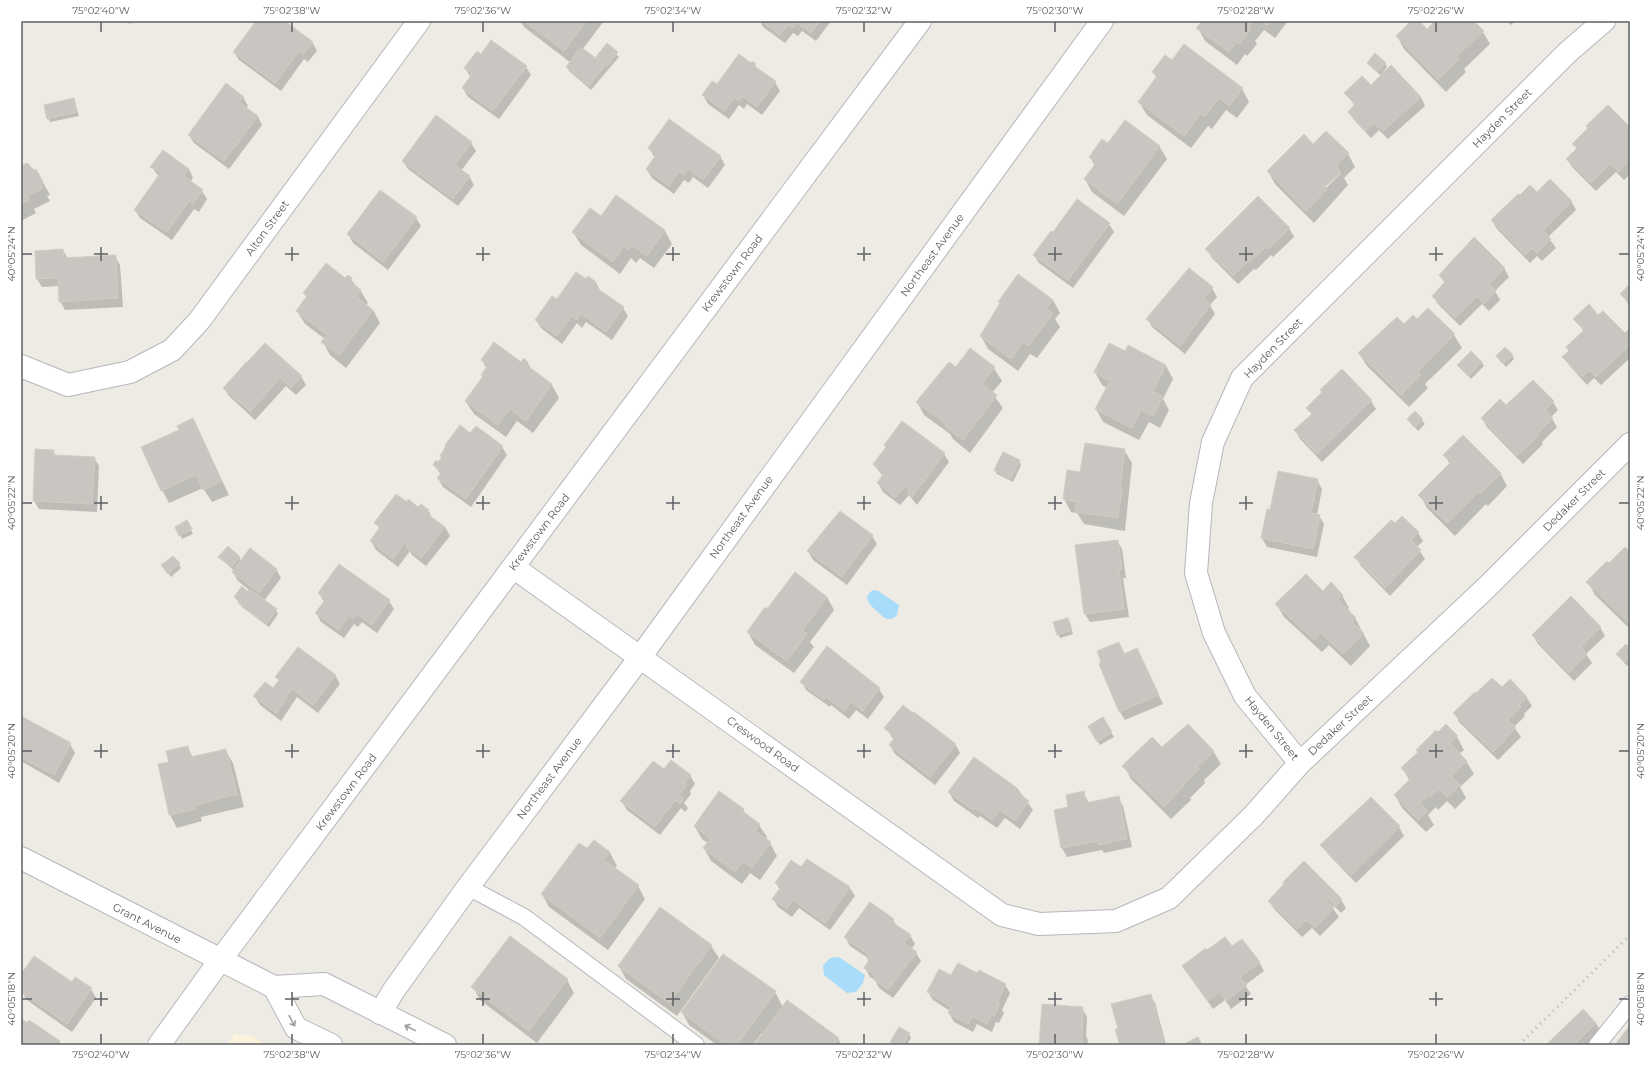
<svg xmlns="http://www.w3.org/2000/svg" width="1651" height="1066" viewBox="0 0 1651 1066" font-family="Montserrat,sans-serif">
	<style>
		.commercial { fill: #fcf2db }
		.water { fill: #a8dcfa }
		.shadow { fill: #0003; fill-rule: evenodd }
		.building { fill: #c9c6c2; stroke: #d2ccc3 }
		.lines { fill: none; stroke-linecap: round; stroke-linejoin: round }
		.service-casing { stroke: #b5b7bb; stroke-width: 18 }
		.minor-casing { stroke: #b5b7bb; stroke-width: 24 }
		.secondary-casing { stroke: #b3b7bb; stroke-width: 24 }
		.service { stroke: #fff; stroke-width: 16 }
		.minor { stroke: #fff; stroke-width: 22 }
		.secondary { stroke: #fff; stroke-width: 22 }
		.rail { stroke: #b3b4b4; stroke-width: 3; stroke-dasharray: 1 5; stroke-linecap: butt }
		.oneway { stroke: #9da0a2 }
		.ticks { fill: none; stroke: #5c6064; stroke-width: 1.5 }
		.labels { text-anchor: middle; stroke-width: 4; stroke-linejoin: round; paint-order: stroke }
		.street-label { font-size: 11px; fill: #5c6064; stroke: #fff }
		.neatline { fill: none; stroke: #5c6064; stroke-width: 1.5 }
		.ticks-label { font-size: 10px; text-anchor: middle; fill: #5c6064 }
	</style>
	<rect width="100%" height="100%" fill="#eeebe4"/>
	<!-- commercial -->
	<path class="commercial" d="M235 1034 251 1036 267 1045H227Z"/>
	<!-- water -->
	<path class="water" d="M873 590 878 591 899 605 897 615C895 617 892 619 889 619 884 619 881 615 878 612 870 605 861 598 873 590Z
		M839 957 865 975 863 983 856 992 847 993 824 975 823 966 830 958Z"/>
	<!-- shadow -->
	<path class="shadow" d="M125 21H132L130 24Z
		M257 21H283L312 42 317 51 308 62 304 59 281 91 239 60 234 52Z
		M520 21H604L582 50 596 59 607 45 619 57 591 90 569 71 567 67 571 63 524 27Z
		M760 21H831L816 41 802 31 798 36 793 33 785 43 763 27Z
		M1203 21H1288L1275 38 1264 30 1255 41 1257 44 1247 56 1245 54 1237 65 1205 41 1198 28Z
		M1412 21H1418L1427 31 1437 21H1473L1483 32 1490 44 1464 69 1466 72 1446 92 1404 49 1397 36Z
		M1507 21H1515L1511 25Z
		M492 41 526 67 531 75 499 119 468 97 463 88 471 78 465 68 481 55Z
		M1173 62 1242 89 1249 102 1237 118 1226 110 1212 129 1208 126 1191 148 1147 115 1139 102 1157 79 1153 72Z
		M1368 63H1385L1387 67 1383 72 1421 97 1425 106 1388 139 1379 130 1371 138 1354 120 1349 112 1355 106 1346 93 1371 86 1381 76Z
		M751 64 755 65 759 71 775 82 780 91 762 115 747 104 744 109 739 105 729 119 708 104 703 95Z
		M243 97 248 106 246 108 258 117 262 125 229 169 194 143 189 135Z
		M74 99 79 116 50 122 48 118Z
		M1630 129V174L1624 180 1616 172 1596 191 1572 167 1567 159 1577 149 1574 144Z
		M471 143 476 151 461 171 469 176 474 185 458 206 408 169 403 161Z
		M1108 144 1159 146 1167 159 1124 216 1092 192 1085 179 1095 166 1090 157Z
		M1312 145 1348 154 1355 167 1344 178 1348 185 1314 223 1275 184 1268 171ZM1341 171V173L1322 192 1321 190Z
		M649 148 720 156 725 165 708 188 693 177 689 183 684 180 674 194 652 178 647 170 655 158Z
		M21 167 36 170 50 195 47 196 50 201 34 209 36 213 21 221Z
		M152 167 189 169 193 178 190 182 202 191 207 199 199 212 194 209 172 240 140 218 135 210 159 177Z
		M1537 193 1571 201 1576 210 1548 237 1556 248 1542 261 1537 256 1530 263 1497 229 1492 221Z
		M616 196 665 231 672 244 654 268 640 258 636 263 631 258 620 274 581 245 573 232 601 217Z
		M416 218 421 226 388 270 353 243 348 234Z
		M1109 224 1114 232 1073 288 1039 263 1034 255Z
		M1289 228 1294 237 1273 257 1271 255 1256 270 1254 269 1238 284 1212 258 1207 249Z
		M63 250 68 259 115 256 120 265 123 307 65 310 60 301 59 286 42 287 37 279Z
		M1504 268 1509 277 1495 291 1500 300 1489 311 1482 304 1460 326 1438 304 1433 296 1445 283 1440 276Z
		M1189 269 1212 288 1217 297 1210 305 1215 314 1185 354 1152 327 1148 319Z
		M348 276 360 290 368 303 366 305 373 310 380 323 346 368 330 355 323 342 325 339 305 324 297 311 307 298 304 293 346 279Z
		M588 278 596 283 601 292 623 308 628 316 612 340 586 322 582 328 577 323 562 344 541 328 536 320Z
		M1630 285V306L1621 294Z
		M1053 300 1060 313 1055 319 1060 327 1037 358 1030 354 1018 371 988 349 981 336 1001 304 999 302Z
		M1428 309 1454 335 1462 348 1425 384 1428 388 1409 407 1367 366 1359 353 1404 326 1417 320Z
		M1598 317 1625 334 1630 329V358L1601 385 1594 378 1587 385 1569 365 1564 357 1570 352 1584 332 1575 319Z
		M1128 346 1166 366 1173 379 1163 399 1169 410 1160 428 1149 422 1139 440 1103 422 1096 409 1107 388 1102 385 1095 372 1126 352Z
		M1512 355 1514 359 1506 367 1497 356Z
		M482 360 521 363 527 361 532 371 552 385 559 398 533 433 517 421 506 437 474 414 466 402 484 377 482 375 487 369Z
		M246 362 301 376 306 385 296 395 286 386 255 420 229 396 224 388Z
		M1482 362 1484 366 1471 379 1458 365Z
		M956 368H994L1002 381 992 393 1003 408 970 453 953 439 950 434 924 415 917 402Z
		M1371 401 1376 409 1322 462 1300 439 1296 431 1312 415 1308 408Z
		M1553 402 1558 410 1551 417 1557 427 1542 442 1543 444 1523 464 1487 427 1482 418 1506 407Z
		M1415 412 1425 424 1418 431 1408 419Z
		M193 420 229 495 212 502 203 488 169 503 162 490 180 431Z
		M502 447 507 455 471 507 443 487 438 478 441 475 434 465 438 464 442 458 441 456Z
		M1124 450 1132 463 1125 531 1084 524 1077 513 1071 512 1064 499 1081 473Z
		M53 451 56 456 94 458 99 466 97 512 39 509 34 501Z
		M944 454 949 462 917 505 909 495 900 505 883 492 878 483 883 476 874 465Z
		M1445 455 1500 473 1507 486 1488 506 1486 504 1455 536 1427 508 1420 495 1450 465Z
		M1019 461 1021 465 1013 482 997 474 995 470Z
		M1317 480 1322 489 1317 515 1319 516 1324 524 1317 557 1267 547 1262 538 1271 511Z
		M407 503 418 509 428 510 432 518 445 527 450 536 426 566 412 555 410 551 398 567 376 550 371 541 380 530 376 523Z
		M187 522 193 534 182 539 176 527Z
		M825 529 872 536 877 544 847 585 813 560 808 551Z
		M1418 533 1423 541 1417 547 1425 559 1390 596 1361 566 1356 558Z
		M1117 541 1122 549 1126 578H1123L1129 617 1090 622 1085 614 1076 546Z
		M1630 554V629L1595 595 1588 582 1609 564Z
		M220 557H239L241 561 276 569 281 578 264 601 276 610 278 614 269 627 242 607 235 597 248 592 249 590 238 581 233 572 234 571Z
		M179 564 181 568 171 577 165 570Z
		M795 574 827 597 834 610 810 642 814 647 794 673 755 645 748 632 767 611Z
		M1323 592 1342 595 1349 608 1347 610 1355 618 1370 646 1351 666 1329 645 1322 652 1284 617 1277 605Z
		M319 593 389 601 394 609 377 633 362 622 358 627 354 624 344 638 321 622 316 613 324 602Z
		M1070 623 1073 634 1060 638 1058 634Z
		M1600 627 1605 636 1586 654 1592 663 1574 681 1538 644 1533 635Z
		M1119 643 1125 654 1141 658 1163 704 1125 720 1120 712Z
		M1630 650V663L1627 666 1617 654Z
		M335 675 340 684 318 713 297 697 281 721 260 705 255 697 273 689 279 681 277 677Z
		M1510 681 1527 698 1532 706 1524 714 1525 716 1514 727 1521 737 1498 760 1459 722 1455 713 1476 695 1502 688Z
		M802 682 879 689 884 697 868 719 856 710 849 719 831 705 830 707 806 690Z
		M21 717 70 744 75 753 59 783 21 761Z
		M1102 718 1114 737 1100 745 1089 727Z
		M886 728 955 744 960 753 935 785 895 754 890 745 894 740Z
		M1438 733 1457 737 1464 750 1459 754 1466 761 1474 774 1460 787 1466 798 1455 809 1447 801 1438 810 1436 807 1428 815 1434 825 1426 832 1402 808 1395 795 1410 781 1402 768 1418 753 1417 750Z
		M187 747 193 757 225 750 233 763 244 807 201 817 202 821 177 828 170 815 159 765 170 762Z
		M1162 749 1213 751 1221 764 1204 780 1205 783 1190 798 1191 800 1171 819 1131 779 1124 766Z
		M664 771 690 775 695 784 690 791 691 794 684 803 688 808 685 812 681 808 660 835 627 810 622 802Z
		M1017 788 1033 810 1020 829 1005 818 997 828 980 816 978 818 954 801 949 792Z
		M1083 792 1089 803 1118 797 1123 806 1132 847 1104 853 1102 850 1067 857 1062 848 1055 811 1070 808Z
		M1371 799 1399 827 1404 836 1356 883 1327 853 1322 845Z
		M743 809 746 815 759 825 767 837 765 839 770 843 777 856 760 880 750 873 742 884 711 861 704 848 708 843 702 839 695 827Z
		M594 841 610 853 617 866 614 869 638 886 645 899 608 950 549 907 542 894 588 850Z
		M807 860 850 888 855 896 830 930 799 908 792 917 778 907 773 899 780 890 776 883 802 869Z
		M1304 863 1341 900 1346 908 1341 913 1334 906 1332 907 1339 917 1320 936 1312 928 1302 937 1274 909 1269 901Z
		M870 903 893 920 897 926 910 935 915 944 911 949 916 953 921 961 893 998 879 988 875 980 870 977 865 968 870 961 868 958 850 946 845 937Z
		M711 946 719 958 677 1016 626 979 619 966Z
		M1232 947 1259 962 1264 971 1245 985 1251 994 1231 1009 1225 1000 1213 1009 1183 967 1207 951Z
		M978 974 1005 985 1010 993 1002 1010 1004 1013 999 1023 996 1022 992 1032 977 1024 973 1032 954 1022 949 1013 950 1011 933 1000 928 992 951 977Z
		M21 976 72 983 76 978 91 989 96 998 72 1032 27 1000 22 992 24 989 21 985Z
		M567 980 574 993 537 1043 480 1000 473 987Z
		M775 992 783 1007 838 1039 842 1045H756L763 1035 761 1034 753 1045H717L689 1025 682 1012Z
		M1150 995 1155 1003 1166 1045H1121L1119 1029Z
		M1082 1008 1087 1017 1086 1036 1088 1040 1087 1045H1040Z
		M1596 1023 1603 1036 1594 1045H1548Z
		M909 1034 911 1038 907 1045H893L891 1042Z"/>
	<!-- building -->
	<path class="building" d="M256 21H285L313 42 303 55 299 51 275 83 233 52Z
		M524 21H587L564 51Z
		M761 21H820L811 33 797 23 793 28 788 25 780 35Z
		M1202 21H1253L1248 29 1250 30 1240 44 1237 42 1229 52 1196 28Z
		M1261 21H1271L1267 26Z
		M1411 21H1419L1427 29 1435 21H1474L1484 31 1457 56 1459 59 1438 80 1396 36Z
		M491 40 527 66 493 111 462 88 472 74 464 68 477 51 481 54Z
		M607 43 618 52 607 66 596 57Z
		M1184 44 1243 88 1229 106 1219 98 1205 116 1201 114 1184 136 1138 102 1157 76 1152 72 1165 55 1172 60Z
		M581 47 605 65 589 86 566 67Z
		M1375 53 1386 63 1377 72 1367 63Z
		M739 54 751 63 752 61 756 64 754 66 776 81 757 107 742 96 739 101 734 98 724 111 702 95 712 81 717 84Z
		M1391 65 1421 97 1383 131 1374 123 1365 131 1348 112 1355 104 1344 93 1362 76 1371 85Z
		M226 83 244 97 239 102 258 116 224 161 188 135Z
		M74 98 77 112 47 119 44 105Z
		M1608 105 1630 127V160L1619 172 1610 164 1591 183 1566 159 1577 148 1572 144 1588 128 1586 126Z
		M436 115 472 142 455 165 470 176 453 199 402 161Z
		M669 119 721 156 703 180 688 169 684 175 679 172 669 186 646 169 656 155 648 148Z
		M1125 120 1160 146 1117 204 1084 179 1096 163 1089 157 1102 139 1108 143Z
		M1326 131 1349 153 1336 166 1341 172 1325 187 1327 189 1306 211 1267 171 1304 134 1313 144Z
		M163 150 189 169 184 176 203 190 193 204 189 201 167 232 134 210 161 172 150 167Z
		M27 163 34 170 36 169 43 182 40 183 43 188 27 196 29 200 21 204V166Z
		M1550 179 1572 201 1543 230 1551 239 1537 253 1532 248 1525 255 1491 220 1518 194 1520 195 1530 185 1537 192Z
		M380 190 417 217 383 262 347 234Z
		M616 195 665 230 647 256 632 245 629 250 624 246 613 262 572 232 590 208 601 216Z
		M1258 196 1290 228 1268 249 1266 247 1250 262 1248 261 1233 276 1205 249Z
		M1077 199 1110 223 1068 280 1033 255 1051 231 1053 232Z
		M1474 237 1505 268 1489 284 1496 291 1484 304 1477 296 1455 318 1432 296 1445 282 1439 275Z
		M63 249 64 258 116 255 118 298 59 302 58 278 36 279 35 251Z
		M326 263 345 278 348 275 352 278 350 281 361 290 356 296 373 310 339 355 321 342 327 335 296 311 307 296 303 293Z
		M1189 268 1213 287 1204 299 1211 304 1180 346 1146 319Z
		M576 272 586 279 588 276 596 282 594 286 624 307 606 332 581 314 577 320 572 316 557 336 535 320 552 296 557 299Z
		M1018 274 1053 300 1046 309 1053 313 1029 346 1023 342 1011 359 980 336 1000 303 998 302Z
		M1630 284V304L1620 294Z
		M1589 304 1598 315 1603 311 1625 333 1630 328V345L1596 377 1589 370 1582 377 1562 357 1569 351 1566 347 1584 330 1573 319Z
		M1428 308 1455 334 1418 371 1421 375 1401 395 1358 353 1397 317 1404 324 1413 315 1417 319Z
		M494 342 521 362 524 358 527 361 525 364 552 384 526 421 510 409 498 425 465 401 483 376 481 375 488 365 481 360Z
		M265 343 302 376 291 388 280 378 250 412 223 388Z
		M1109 343 1125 351 1128 345 1166 365 1153 391 1163 397 1153 416 1141 410 1132 428 1095 409 1110 381 1094 372Z
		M1505 347 1513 355 1503 364 1496 356Z
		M970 348 995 367 982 384 997 395 963 440 945 426 946 424 916 402 949 362 956 367Z
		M1471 351 1482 362 1468 376 1457 365Z
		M1342 369 1372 400 1317 454 1294 430 1312 414 1306 408 1322 392 1320 390Z
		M1533 380 1554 401 1545 410 1553 418 1537 434 1539 435 1517 456 1481 418 1500 399 1506 405Z
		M1415 411 1423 419 1415 428 1407 419Z
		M193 418 222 481 203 490 196 475 161 491 141 447 179 430 177 426Z
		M902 421 945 453 912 497 907 493 910 489 904 487 895 498 877 483 884 473 873 464 886 447 884 445Z
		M460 425 470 433 476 426 503 446 466 499 437 478 442 472 433 465 436 460 438 462 442 457 440 456 446 446 445 445Z
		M1463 435 1501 473 1480 494 1478 492 1447 523 1418 495 1451 462 1443 455Z
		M1085 443 1125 449 1120 487 1122 488 1118 518 1075 512 1077 502 1063 499 1067 470 1080 472Z
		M35 449 54 450V455L95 457 92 504 33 501Z
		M1003 452 1020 460 1010 479 994 470Z
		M1278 471 1318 479 1311 513 1320 515 1313 549 1261 538 1267 509 1270 510Z
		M396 494 407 502 408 499 418 507 421 504 429 510 426 513 445 527 421 558 406 547 407 545 405 543 393 559 370 541 380 527 374 523Z
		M840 511 873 535 842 577 807 551Z
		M1402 516 1419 532 1411 540 1421 550 1385 588 1354 557 1391 520 1395 523Z
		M187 520 192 529 179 536 175 527Z
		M1118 540 1122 569 1119 570 1124 609 1084 614 1075 545Z
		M228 546 240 557 231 567 218 557Z
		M1625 547 1630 552V624L1586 582 1607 561 1609 563Z
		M250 548 277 569 259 593 232 572Z
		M173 556 180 563 168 574 161 565Z
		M339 564 390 600 372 625 357 614 353 619 349 616 339 630 315 613 326 599 318 593Z
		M795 572 827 597 802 631 807 634 787 661 747 632 765 607 767 609Z
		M1306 574 1323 591 1331 582 1343 595 1338 599 1356 618 1352 622 1364 633 1343 654 1321 633 1314 640 1275 604Z
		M242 586 247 591 249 589 277 609 267 624 238 603 240 601 234 597Z
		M1571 596 1601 627 1581 647 1587 654 1569 673 1532 635Z
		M1068 618 1072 630 1057 635 1053 622Z
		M1119 642 1124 654 1137 648 1159 695 1119 712 1099 664 1101 662 1097 651Z
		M1626 644 1630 648V657L1624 662 1616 654Z
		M827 646 880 688 863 711 851 702 844 711 826 697 824 700 800 682Z
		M298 647 336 675 313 705 292 689 286 697 287 699 276 713 253 696 265 682 273 688 279 680 275 677Z
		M1492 678 1502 687 1510 679 1527 697 1519 705 1521 707 1508 720 1516 728 1493 752 1453 713 1475 692 1476 693Z
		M903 705 913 713 914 712 956 744 930 777 889 745 895 737 884 728Z
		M21 716 71 743 54 775 22 758Z
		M1103 717 1112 732 1097 742 1088 726Z
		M1188 724 1214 751 1197 767 1199 769 1183 785 1184 786 1164 807 1122 766 1152 737 1162 747Z
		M1446 724 1458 736 1450 743 1467 761 1451 776 1460 785 1447 797 1439 789 1430 797 1428 795 1420 803 1428 811 1418 820 1394 795 1411 778 1401 768 1418 752 1416 750 1436 730 1438 732Z
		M188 746 191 757 226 749 237 794 195 805 196 809 169 815 158 764 169 762 166 751Z
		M974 757 1017 788 1015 790 1029 801 1015 821 1000 810 992 820 975 808 973 810 948 792Z
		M671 760 691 775 685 783 687 785 679 795 684 799 680 804 675 800 655 827 620 801 653 761 664 769Z
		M719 791 744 809 742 811 760 824 755 831 771 842 752 868 743 861 735 872 703 848 710 839 694 826Z
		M1084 791 1086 803 1119 796 1127 839 1098 845V841L1061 848 1054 810 1068 807 1066 795Z
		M1371 797 1400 826 1351 875 1320 845Z
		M594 840 610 852 604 860 639 885 600 938 541 894 579 843 587 848Z
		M807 859 850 887 825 923 793 900 787 909 772 899 781 887 775 883 791 860 801 867Z
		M1304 861 1342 899 1336 906 1328 898 1326 900 1334 908 1315 928 1306 920 1297 929 1268 901 1284 884 1283 882Z
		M870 902 894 919 892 922 911 935 904 943 917 952 888 990 873 979 875 976 864 968 869 960 867 959 869 955 844 937Z
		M660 907 712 945 669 1003 618 966Z
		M510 936 568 979 529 1031 471 987Z
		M1225 937 1232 946 1242 939 1260 962 1240 977 1247 985 1226 1001 1219 992 1208 1001 1182 966 1206 948 1207 950Z
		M723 954 776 991 737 1045H726L681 1012Z
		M34 956 72 982 75 977 92 988 67 1024 21 992 25 986 21 983V974Z
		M958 963 977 973 979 970 1006 984 997 1003 1000 1004 994 1016 992 1014 987 1024 972 1016 968 1024 948 1013 951 1007 927 992 939 969 951 975Z
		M1151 994 1164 1045H1120L1115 1029H1118L1111 1004Z
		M787 1000 839 1038 834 1045H754Z
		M1042 1004 1083 1007 1082 1045H1039Z
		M1583 1009 1596 1023 1574 1045H1546Z
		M21 1018 27 1023 29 1020 60 1041 58 1045H21Z
		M1630 1025V1045H1615Z
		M899 1027 910 1033 903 1045H895L890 1042Z
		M1198 1037 1202 1045H1182Z"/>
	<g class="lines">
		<!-- service casing -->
		<g class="service-casing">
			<path id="service" d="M468 887 524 917 696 1045
				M1597 1045 1630 1004"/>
		</g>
		<!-- minor casing -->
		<g class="minor-casing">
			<path id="minor" d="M21 366 68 385 130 372 172 350 199 321 419 21
				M513 567 1002 915 1039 924 1116 921 1169 898 1253 816 1300 763 1487 587 1630 444
				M1300 763 1245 696 1214 633 1196 573 1201 503 1213 442 1242 378 1568 52 1604 21
				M380 1013 394 990 468 887 641 656 1102 21
				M159 1045 221 959 920 21"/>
		</g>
		<!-- secondary casing -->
		<g class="secondary-casing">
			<path id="secondary" d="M21 858 274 987 324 984 445 1045
				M274 987 296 1028 331 1045"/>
		</g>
		<!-- service -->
		<use href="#service" class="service"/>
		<!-- minor -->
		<use href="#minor" class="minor"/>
		<!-- secondary -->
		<use href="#secondary" class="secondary"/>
		<!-- rail -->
		<path class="rail" d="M1519 1045 1630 935"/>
	</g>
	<!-- one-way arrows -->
	<defs><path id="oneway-shaft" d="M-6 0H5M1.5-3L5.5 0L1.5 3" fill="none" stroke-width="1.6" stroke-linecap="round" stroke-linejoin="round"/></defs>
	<g class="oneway">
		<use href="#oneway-shaft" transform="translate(292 1021) rotate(62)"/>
		<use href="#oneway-shaft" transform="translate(410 1028) rotate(-154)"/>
	</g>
	<!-- ticks -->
	<path class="ticks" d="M101 22V32M292 22V32M483 22V32M673 22V32M864 22V32M1055 22V32M1246 22V32M1436 22V32M101 247V261M292 247V261M483 247V261M673 247V261M864 247V261M1055 247V261M1246 247V261M1436 247V261M22 254H32M94 254H108M285 254H299M476 254H490M666 254H680M857 254H871M1048 254H1062M1239 254H1253M1429 254H1443M1619 254H1629M101 496V510M292 496V510M483 496V510M673 496V510M864 496V510M1055 496V510M1246 496V510M1436 496V510M22 503H32M94 503H108M285 503H299M476 503H490M666 503H680M857 503H871M1048 503H1062M1239 503H1253M1429 503H1443M1619 503H1629M101 744V758M292 744V758M483 744V758M673 744V758M864 744V758M1055 744V758M1246 744V758M1436 744V758M22 751H32M94 751H108M285 751H299M476 751H490M666 751H680M857 751H871M1048 751H1062M1239 751H1253M1429 751H1443M1619 751H1629M101 992V1006M292 992V1006M483 992V1006M673 992V1006M864 992V1006M1055 992V1006M1246 992V1006M1436 992V1006M22 999H32M94 999H108M285 999H299M476 999H490M666 999H680M857 999H871M1048 999H1062M1239 999H1253M1429 999H1443M1619 999H1629M101 1034V1044M292 1034V1044M483 1034V1044M673 1034V1044M864 1034V1044M1055 1034V1044M1246 1034V1044M1436 1034V1044"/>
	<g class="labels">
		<!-- street labels -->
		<g class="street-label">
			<text transform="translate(1502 118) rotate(-45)" y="4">Hayden Street</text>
			<text transform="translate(267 228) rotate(-54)" y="4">Alton Street</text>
			<text transform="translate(932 255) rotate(-54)" y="4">Northeast Avenue</text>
			<text transform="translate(732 273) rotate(-53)" y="4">Krewstown Road</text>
			<text transform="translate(1273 348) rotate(-46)" y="4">Hayden Street</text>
			<text transform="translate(1574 500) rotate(-45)" y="4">Dedaker Street</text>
			<text transform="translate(741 517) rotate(-54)" y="4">Northeast Avenue</text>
			<text transform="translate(539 532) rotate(-53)" y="4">Krewstown Road</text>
			<text transform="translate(1340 725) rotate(-43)" y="4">Dedaker Street</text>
			<text transform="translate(1272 728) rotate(51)" y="4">Hayden Street</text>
			<text transform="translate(763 744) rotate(36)" y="4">Creswood Road</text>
			<text transform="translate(549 778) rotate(-53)" y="4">Northeast Avenue</text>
			<text transform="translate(346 792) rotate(-53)" y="4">Krewstown Road</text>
			<text transform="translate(147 923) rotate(27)" y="4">Grant Avenue</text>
		</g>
	</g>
	<!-- border -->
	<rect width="1651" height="1066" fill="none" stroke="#ffffff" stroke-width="44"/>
	<rect x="22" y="22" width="1607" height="1022" class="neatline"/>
	<g class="ticks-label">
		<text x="101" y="14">75°02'40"W</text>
		<text x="292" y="14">75°02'38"W</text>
		<text x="483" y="14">75°02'36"W</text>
		<text x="673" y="14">75°02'34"W</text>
		<text x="864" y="14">75°02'32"W</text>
		<text x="1055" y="14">75°02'30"W</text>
		<text x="1246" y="14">75°02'28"W</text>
		<text x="1436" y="14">75°02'26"W</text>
		<text transform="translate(11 254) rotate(-90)" y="4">40°05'24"N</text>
		<text transform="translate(1640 254) rotate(-90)" y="4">40°05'24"N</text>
		<text transform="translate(11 503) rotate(-90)" y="4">40°05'22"N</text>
		<text transform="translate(1640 503) rotate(-90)" y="4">40°05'22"N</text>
		<text transform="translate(11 751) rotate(-90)" y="4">40°05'20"N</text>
		<text transform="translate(1640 751) rotate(-90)" y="4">40°05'20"N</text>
		<text transform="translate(11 999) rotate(-90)" y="4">40°05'18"N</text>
		<text transform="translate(1640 999) rotate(-90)" y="4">40°05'18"N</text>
		<text x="101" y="1058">75°02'40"W</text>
		<text x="292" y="1058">75°02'38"W</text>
		<text x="483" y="1058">75°02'36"W</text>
		<text x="673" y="1058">75°02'34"W</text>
		<text x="864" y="1058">75°02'32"W</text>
		<text x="1055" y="1058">75°02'30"W</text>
		<text x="1246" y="1058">75°02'28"W</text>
		<text x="1436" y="1058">75°02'26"W</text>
	</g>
</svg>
